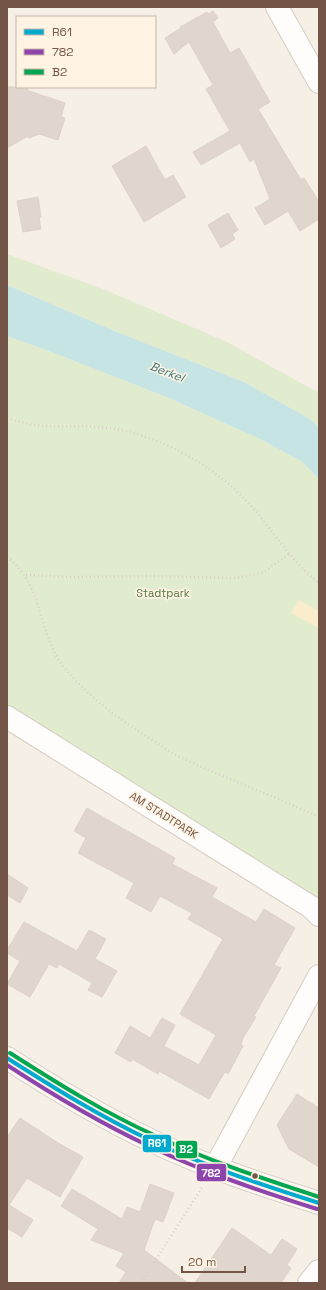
<svg xmlns="http://www.w3.org/2000/svg" width="326" height="1290" viewBox="0 0 326 1290" font-family="'Space Grotesk',sans-serif">
	<style>
		.green { fill: #e1eccf }
		.sand { fill: #f9edcc }
		.water { fill: #c7e4e5 }
		.building { fill: #e1d6cd; stroke: #ded1c8 }
		.lines { fill: none; stroke-linecap: round; stroke-linejoin: round }
		.minor-casing { stroke: #d6ccc3; stroke-width: 24 }
		.path { stroke: #d9cfca; stroke-width: 2.5; stroke-dasharray: 1 3; stroke-linecap: butt }
		.minor { stroke: #fefdfb; stroke-width: 22 }
		.bus-1-casing { stroke: #fff4e4; stroke-width: 7 }
		.bus-2-casing { stroke: #fff4e4; stroke-width: 7 }
		.bus-3-casing { stroke: #fff4e4; stroke-width: 7 }
		.bus-1 { stroke: #00a9ce; stroke-width: 4 }
		.bus-2 { stroke: #8e44ad; stroke-width: 4 }
		.bus-3 { stroke: #00a651; stroke-width: 4 }
		.bus-dot { fill: #725546; stroke: #fff4e4; stroke-width: 1.5 }
		.labels { text-anchor: middle; stroke-width: 3; stroke-linejoin: round; paint-order: stroke }
		.park-label { font-size: 11px; fill: #51783e; stroke: #fff4e4 }
		.street-label { font-size: 11px; fill: #725546; stroke: #fff4e4 }
		.water-label { font-size: 12px; font-style: italic; fill: #3d777f; stroke: #fff4e4 }
		.line-badge { stroke: #fff4e4; stroke-width: 1.5 }
		.badge-label { font-size: 11px; text-anchor: middle; font-weight: bold; fill: #fff }
	</style>
	<rect width="100%" height="100%" fill="#f5efe5"/>
	<!-- green -->
	<path class="green" d="M7 254 103 289 227 342 319 393V427L310 419 244 382 117 332 7 285Z
		M7 336 54 353 169 398 260 439 301 461 319 479V902L7 707Z"/>
	<!-- sand -->
	<path class="sand" d="M299 600 319 611V628L291 613Z"/>
	<!-- water -->
	<path class="water" d="M7 285 117 332 244 382 310 419 319 427V479L301 461 260 439 169 398 54 353 7 336Z"/>
	<!-- building -->
	<path class="building" d="M213 11 218 18 213 22 230 53 239 48 270 102 258 109 301 180 304 178 319 202V219L300 231 288 211 265 225 255 208 270 199 254 159 250 162 240 143 201 165 193 152 230 131 206 89 213 85 189 42 174 54 165 38 181 28 180 27 207 12 208 14Z
		M7 87H26L29 91 65 103 61 117 65 118 58 140 39 134 29 138 28 136 7 148Z
		M146 146 165 180 173 175 186 197 144 222 112 166Z
		M38 197 41 217H39L41 229 23 232 17 201Z
		M228 213 238 230 232 234 235 239 221 248 208 225Z
		M87 808 175 858 172 864 217 888 212 897 256 922 264 909 295 928 274 965 281 968 254 1016 256 1017 243 1038 241 1045 243 1046 228 1074 225 1072 221 1078 209 1099 159 1071 158 1074 132 1059 131 1062 115 1053 130 1026 150 1038 162 1018 175 1025 164 1046 199 1065 216 1035 180 1014 223 939 188 919 192 913 160 896 151 912 126 898 134 883 78 853 86 838 74 831Z
		M7 874 28 888 20 903 7 895Z
		M24 922 77 951 89 930 106 939 95 959 117 971 102 997 88 990 92 983 59 964 57 968 49 964 30 997 7 984 20 961 7 953V950Z
		M297 1094 319 1108V1167L289 1149 277 1125Z
		M20 1118 58 1143 83 1157 60 1197 27 1178 9 1205 33 1220 22 1237 7 1228V1137Z
		M150 1184 174 1193 163 1222 155 1219 144 1250 188 1283H119L126 1272 116 1266 124 1253 91 1240 98 1229 61 1206 72 1189 122 1219 127 1207 140 1212Z
		M232 1228 271 1255 282 1239 297 1249 287 1265 291 1268 281 1283H195Z"/>
	<g class="lines">
		<!-- minor casing -->
		<g class="minor-casing">
			<path id="minor" d="M277 7 319 82
				M7 717 311 907 319 915
				M7 1058C53 1088 102 1117 152 1141 205 1166 262 1185 319 1203
				M215 1168 319 976
				M309 1283 319 1271"/>
		</g>
		<!-- path -->
		<path class="path" d="M7 418C17 421 26 424 36 425 57 428 77 425 97 427 110 428 124 430 136 434 184 448 227 476 259 515 278 539 295 564 319 583
			M7 557C44 585 37 632 63 666 88 697 120 720 154 741 163 747 172 754 182 758 227 779 274 796 319 817
			M26 575 71 577 154 576 234 578 248 576 264 572 289 554
			M141 1283 203 1186"/>
		<!-- minor -->
		<use href="#minor" class="minor"/>
		<!-- bus-1 casing -->
		<g class="bus-1-casing">
			<path id="bus-1" d="M7 1058C54 1088 101 1117 152 1141 205 1166 262 1185 319 1203"/>
		</g>
		<!-- bus-2 casing -->
		<g class="bus-2-casing">
			<path id="bus-2" d="M7 1065C53 1095 100 1123 149 1146 203 1172 260 1191 317 1209"/>
		</g>
		<!-- bus-3 casing -->
		<g class="bus-3-casing">
			<path id="bus-3" d="M10 1053C57 1083 105 1113 156 1136 209 1161 264 1179 319 1197"/>
		</g>
		<!-- bus-1 -->
		<use href="#bus-1" class="bus-1"/>
		<!-- bus-2 -->
		<use href="#bus-2" class="bus-2"/>
		<!-- bus-3 -->
		<use href="#bus-3" class="bus-3"/>
	</g>
	<!-- markers -->
	<circle class="bus-dot" cx="255" cy="1176" r="3.5"/>
	<g class="labels">
		<!-- park labels -->
		<g class="park-label">
			<text x="163" y="597">Stadtpark</text>
		</g>
		<!-- street labels -->
		<g class="street-label">
			<text transform="translate(164 815) rotate(32)" y="4">AM STADTPARK</text>
		</g>
		<!-- water labels -->
		<g class="water-label">
			<text transform="translate(167 372) rotate(21)" y="4">Berkel</text>
		</g>
	</g>
	<g class="line-badge">
		<rect x="142" y="1134" width="30" height="19" rx="4" fill="#00a9ce"/>
		<rect x="175" y="1140" width="23" height="19" rx="4" fill="#00a651"/>
		<rect x="196" y="1163" width="31" height="19" rx="4" fill="#8e44ad"/>
	</g>
	<g class="badge-label">
		<text x="157" y="1147">R61</text>
		<text x="186" y="1153">B2</text>
		<text x="211" y="1177">782</text>
	</g>
	<!-- border -->
	<rect width="326" height="1290" fill="none" stroke="#725546" stroke-width="16"/>
	<!-- legend -->
	<rect x="16" y="16" width="140" height="72" fill="#fff4e4" stroke="#c7b4a5"/>
	<rect x="24" y="29" width="20" height="6" fill="#00a9ce" stroke="#c7b4a5"/>
	<text x="52" y="36" font-size="12" fill="#725546">R61</text>
	<rect x="24" y="49" width="20" height="6" fill="#8e44ad" stroke="#c7b4a5"/>
	<text x="52" y="56" font-size="12" fill="#725546">782</text>
	<rect x="24" y="69" width="20" height="6" fill="#00a651" stroke="#c7b4a5"/>
	<text x="52" y="76" font-size="12" fill="#725546">B2</text>
	<!-- scale -->
	<path d="M182 1266v6h63v-6" fill="none" stroke="#725546" stroke-width="2"/>
	<text x="188" y="1266" font-size="12" fill="#725546" stroke="#fff4e4" stroke-width="3" paint-order="stroke">20 m</text>
</svg>
